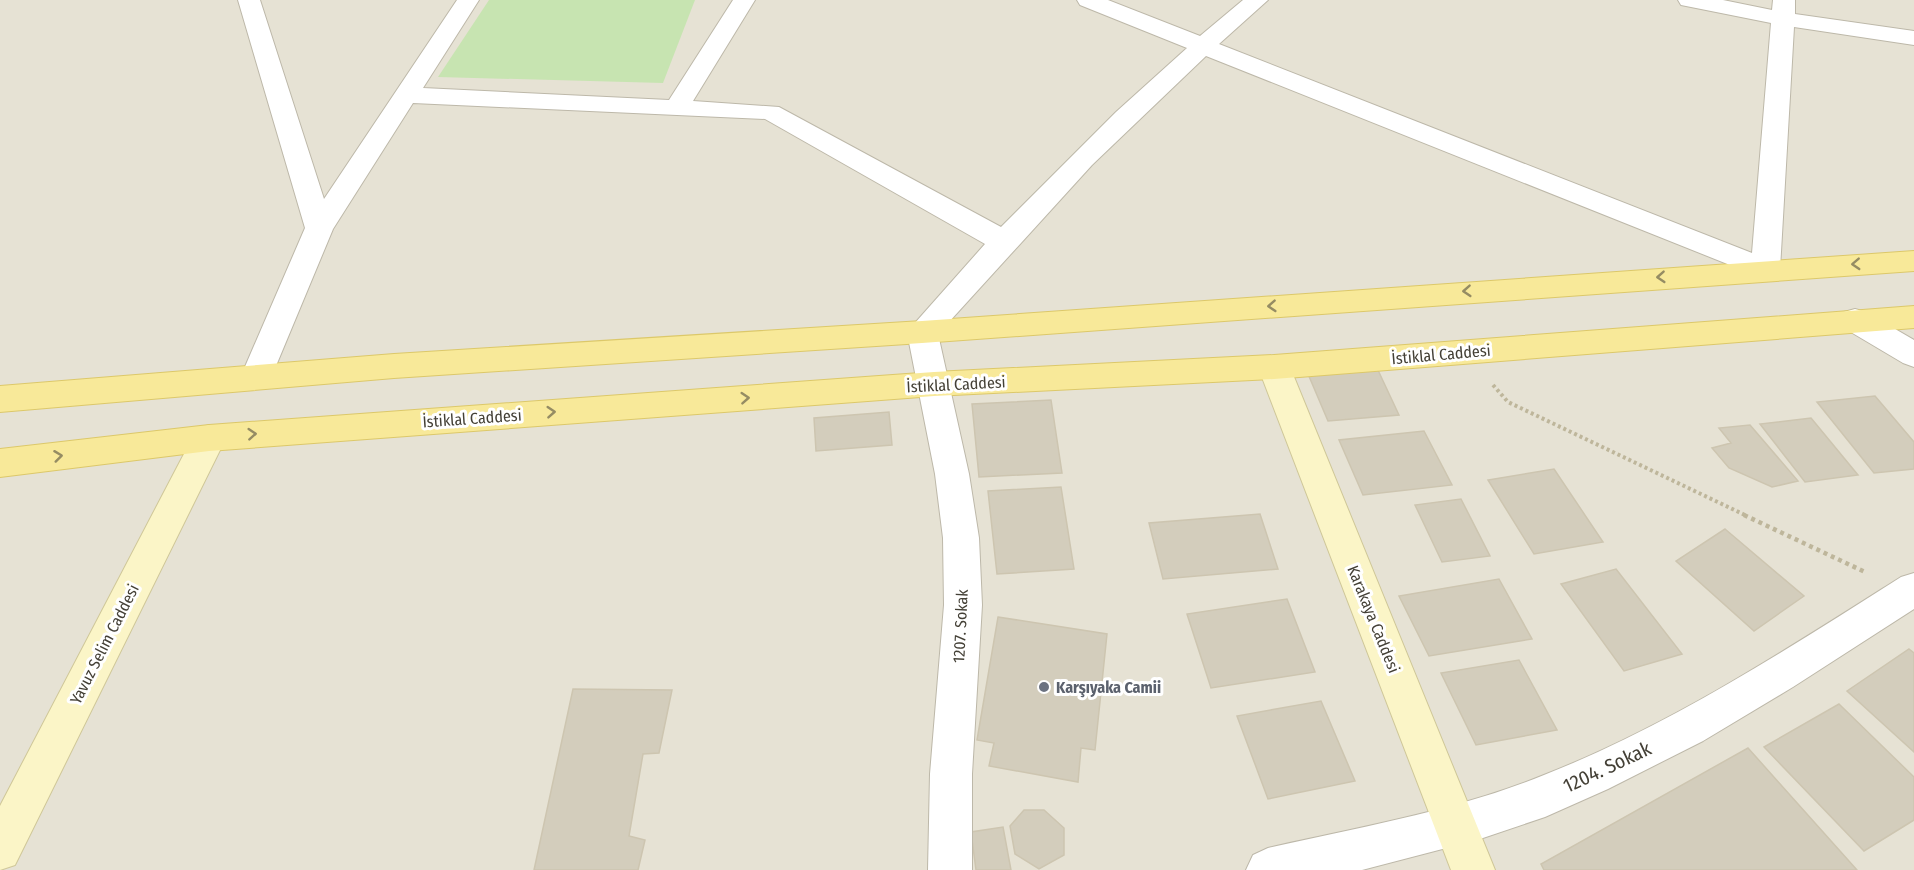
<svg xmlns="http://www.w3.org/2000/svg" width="1914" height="870" viewBox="0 0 1914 870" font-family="'Fira Sans Condensed',sans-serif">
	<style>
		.residential { fill: #e6e2d4 }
		.green { fill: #c7e4b1 }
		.building { fill: #d3cdbc; stroke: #cdc5b0; stroke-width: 1.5 }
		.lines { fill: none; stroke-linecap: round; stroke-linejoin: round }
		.street-casing { stroke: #bdb8a9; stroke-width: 2 }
		.secondary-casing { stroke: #cfc798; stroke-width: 2 }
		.primary-casing { stroke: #dcc86a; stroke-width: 2 }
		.path-far1 { stroke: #beb69b; stroke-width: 4; stroke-dasharray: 3 3; stroke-linecap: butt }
		.path { stroke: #beb69b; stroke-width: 4.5; stroke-dasharray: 4 4; stroke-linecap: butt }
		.street { fill: #fff; fill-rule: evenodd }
		.secondary { fill: #fbf5c7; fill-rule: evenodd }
		.primary { fill: #f8e999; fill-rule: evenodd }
		.oneway { stroke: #958c63 }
		.worship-dot { fill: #6b7280; stroke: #fff; stroke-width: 2 }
		.labels { text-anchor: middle; stroke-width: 6; stroke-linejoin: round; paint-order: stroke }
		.street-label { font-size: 16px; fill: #444036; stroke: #fff }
		.worship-label { font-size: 16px; font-weight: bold; fill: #5b616d; stroke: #fff; text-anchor: start }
		.near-street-label { font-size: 20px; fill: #444036; stroke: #fff }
	</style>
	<rect width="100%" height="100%" fill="#f2f0e6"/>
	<!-- residential -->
	<path class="residential" d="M0 0H1914V870H0Z"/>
	<!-- green -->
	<path class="green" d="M489 0H695L663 83 438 77Z"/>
	<!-- building -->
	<path class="building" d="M1377 368 1399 415 1328 421 1308 374Z
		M1875 396 1914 442V469L1874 473 1817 402Z
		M1051 400 1062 473 979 477 972 404Z
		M889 412 892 445 816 451 814 418Z
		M1811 418 1858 475 1805 482 1760 424Z
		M1750 425 1798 481 1772 487 1729 468 1712 448 1731 443 1719 428Z
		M1424 431 1452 485 1363 495 1339 440Z
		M1554 469 1603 542 1534 554 1488 480Z
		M1061 487 1074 569 997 574 988 491Z
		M1461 499 1490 556 1442 562 1415 505Z
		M1260 514 1278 569 1163 579 1149 523Z
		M1725 529 1804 596 1754 631 1676 561Z
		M1616 569 1682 654 1624 671 1561 584Z
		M1499 579 1532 639 1429 656 1399 596Z
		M1287 599 1315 672 1211 688 1187 614Z
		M998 617 1107 634 1095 750 1081 748 1078 782 989 766 994 743 977 740Z
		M1909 649 1914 653V752L1847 691Z
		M1519 660 1557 730 1476 745 1441 673Z
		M573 689 672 690 659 753 643 754 629 836 645 840 638 870H534Z
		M1321 701 1355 781 1268 799 1237 716Z
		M1839 704 1914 777V820L1864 851 1764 747Z
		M1748 748 1857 870H1544L1541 864Z
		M1024 810H1044L1064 828V855L1039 869 1015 854 1010 826Z
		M1003 827 1011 870H976L971 832Z"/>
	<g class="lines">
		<!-- street casing -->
		<g class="street-casing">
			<path id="street" d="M238 0H260L324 199 457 0H479L423 88 669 100 733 0H755L693 101 779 107 1001 227 1116 112 1187 48 1080 5 1077 0H1108L1200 36 1243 0H1268L1219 44 1752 253 1771 23 1681 5 1678 0H1723L1772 10 1773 0H1795V14L1914 31V45L1794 27 1780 269 1775 276 1765 279 1206 56 1092 165 938 334 969 474 979 538 982 605 972 774V870H928L930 774 944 605 943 538 935 474 907 332 985 244 765 119 413 103 333 229 268 385 257 388 246 385 241 376 305 228Z
				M1855 309 1866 312 1914 340V367L1903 363 1844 328 1840 320 1844 312Z
				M1914 573V609L1793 687 1703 741 1608 789 1545 817 1477 840 1362 870H1246L1253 855 1268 848C1360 827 1456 811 1544 775 1671 725 1786 650 1901 577Z"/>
		</g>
		<!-- secondary casing -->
		<g class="secondary-casing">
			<path id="secondary" d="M1274 355 1285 359 1290 367 1495 870H1451L1258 367 1263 359Z
				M209 425 221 429 226 438 15 865 0 870V806L197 429Z"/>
		</g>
		<!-- primary casing -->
		<g class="primary-casing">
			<path id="primary" d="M1914 251V271L922 343 394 378 0 412V386L394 354 922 321Z
				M1914 306V328L1274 379 934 396 209 451 0 477V449L209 425 934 372 1274 355Z"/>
		</g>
		<!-- path-far1 -->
		<path class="path-far1" d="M1493 385 1508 402 1747 516"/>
		<!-- path -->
		<path class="path" d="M1744 515 1865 572"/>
		<!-- street -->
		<use href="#street" class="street"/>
		<!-- secondary -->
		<use href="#secondary" class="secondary"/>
		<!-- primary -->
		<use href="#primary" class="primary"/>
	</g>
	<!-- one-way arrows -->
	<defs><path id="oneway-chevron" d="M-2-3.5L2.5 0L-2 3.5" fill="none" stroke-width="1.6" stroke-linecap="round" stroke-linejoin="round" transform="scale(1.5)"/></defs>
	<g class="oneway">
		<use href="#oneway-chevron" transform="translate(1856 264) rotate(177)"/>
		<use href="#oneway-chevron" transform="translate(1661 277) rotate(176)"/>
		<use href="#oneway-chevron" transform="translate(1467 291) rotate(176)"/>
		<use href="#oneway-chevron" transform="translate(1272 306) rotate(176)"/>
		<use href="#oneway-chevron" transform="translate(745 398) rotate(-4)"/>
		<use href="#oneway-chevron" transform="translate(551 412) rotate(-4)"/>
		<use href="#oneway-chevron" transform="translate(252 434) rotate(-4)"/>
		<use href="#oneway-chevron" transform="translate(58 456) rotate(-7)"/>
	</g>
	<!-- markers -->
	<circle class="worship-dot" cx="1044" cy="687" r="6"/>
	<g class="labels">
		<!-- street labels -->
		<g class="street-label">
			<text transform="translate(1441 354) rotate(-5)" y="6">İstiklal Caddesi</text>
			<text transform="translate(956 384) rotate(-3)" y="6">İstiklal Caddesi</text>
			<text transform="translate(472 418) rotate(-4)" y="6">İstiklal Caddesi</text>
			<text transform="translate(1374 619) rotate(68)" y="6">Karakaya Caddesi</text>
			<text transform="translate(960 626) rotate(-87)" y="6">1207. Sokak</text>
			<text transform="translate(104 644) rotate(-63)" y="6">Yavuz Selim Caddesi</text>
		</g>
		<!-- worship labels -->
		<g class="worship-label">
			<text x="1056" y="693">Karşıyaka Camii</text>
		</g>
		<!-- near-street labels -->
		<g class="near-street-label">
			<text transform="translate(1607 767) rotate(-25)" y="7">1204. Sokak</text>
		</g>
	</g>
</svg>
